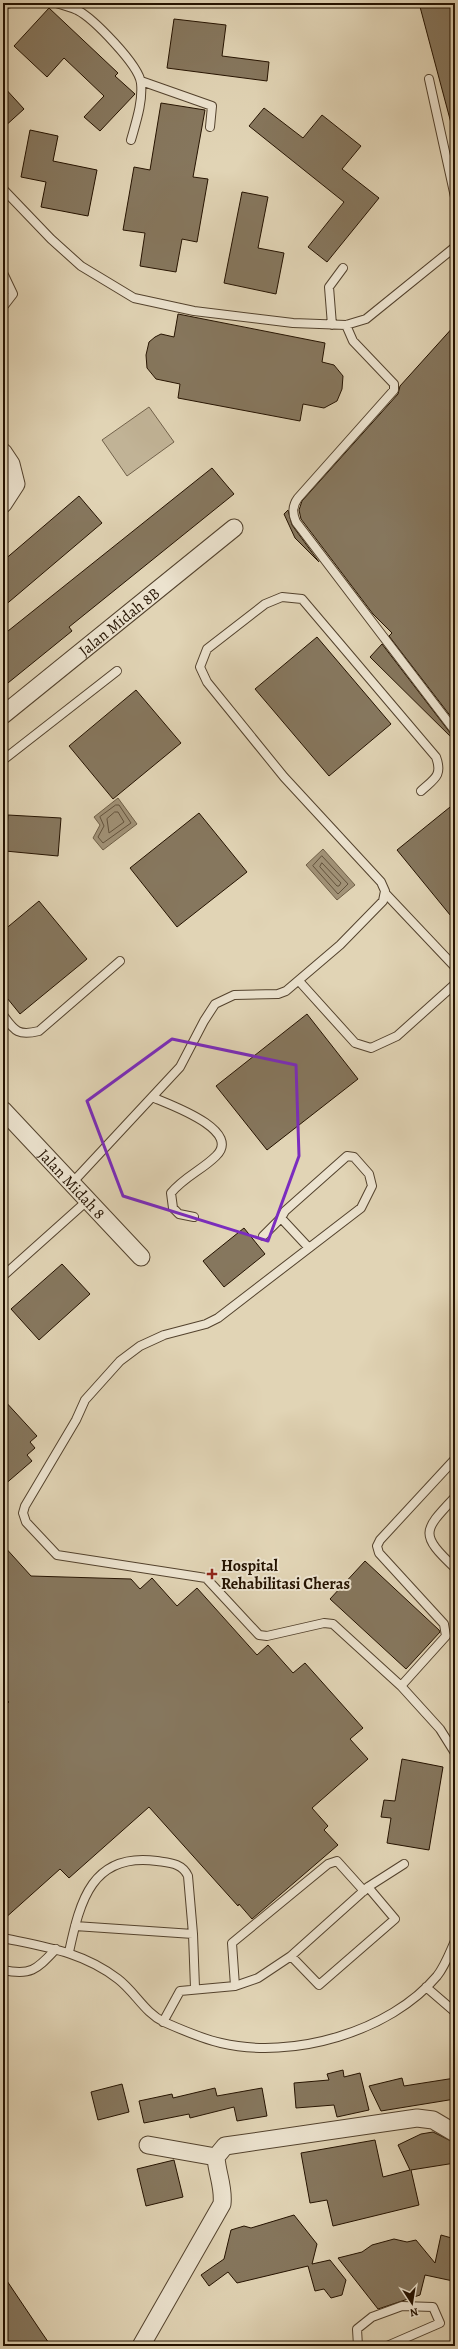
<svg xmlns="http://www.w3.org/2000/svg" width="458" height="2349" viewBox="0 0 458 2349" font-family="Alegreya,serif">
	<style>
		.green { fill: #c1b396; stroke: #72624b }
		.water { fill: #a19277; stroke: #6f5f47 }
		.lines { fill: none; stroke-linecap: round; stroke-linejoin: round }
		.shore { stroke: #62523c; stroke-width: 1 }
		.building { fill: #86775e; stroke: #241200 }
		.lane-casing { stroke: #53422d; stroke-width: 10 }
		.street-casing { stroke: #53422d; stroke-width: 19 }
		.lane { stroke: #ece3cf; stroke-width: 8 }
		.street { stroke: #ece3cf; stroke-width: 17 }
		.marked { fill: none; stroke: #7b2cbf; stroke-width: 3; stroke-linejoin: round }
		.poi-dot { fill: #8f2418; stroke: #ece3cf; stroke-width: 1.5 }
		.labels { text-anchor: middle; stroke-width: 4; stroke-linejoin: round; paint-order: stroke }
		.street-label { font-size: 16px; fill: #241200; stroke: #ece3cf }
		.poi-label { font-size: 16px; font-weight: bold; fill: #241200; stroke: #ece3cf; text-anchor: start }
	</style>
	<rect width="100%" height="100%" fill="#e1d4b5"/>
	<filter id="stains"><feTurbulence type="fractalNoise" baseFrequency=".005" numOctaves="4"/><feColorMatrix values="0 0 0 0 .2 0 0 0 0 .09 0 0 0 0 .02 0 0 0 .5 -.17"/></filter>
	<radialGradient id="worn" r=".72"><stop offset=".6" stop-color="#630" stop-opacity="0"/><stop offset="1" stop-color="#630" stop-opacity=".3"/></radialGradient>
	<!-- green -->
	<path class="green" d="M149 407 174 442 127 476 102 440Z"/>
	<!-- water -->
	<path class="water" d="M118 798 137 824 103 850 93 838 100 825 94 817Z
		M323 849 355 885 337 900 306 865Z"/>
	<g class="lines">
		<!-- shore -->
		<path class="shore" d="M116 805H119L131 823 103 843 98 837 104 826 100 817Z
			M115 812H118L124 822 109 833 107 819Z
			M322 856 348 884 338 894 313 866Z
			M322 863 341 883 339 886H337L320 867Z"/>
	</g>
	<!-- building -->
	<path class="building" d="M419 3H455V123H451Z
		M49 8 118 73 115 76 135 94 100 131 84 117 104 96 64 58 47 77 14 46Z
		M174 19 226 25 222 56 269 62 267 81 167 68Z
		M3 86 24 109 3 128Z
		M161 103 205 110 193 177 208 179 197 242 182 239 176 272 140 266 145 233 123 230 134 167 150 170Z
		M264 108 303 138 322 115 361 146 342 169 379 198 327 262 308 247 344 202 249 126Z
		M30 130 58 136 53 161 97 170 88 216 41 207 46 182 21 177Z
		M242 192 268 197 258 248 284 253 276 294 224 283Z
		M178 314 325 343 322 362 334 365 343 376 342 389 337 401 324 408 303 404 300 421 178 398 180 384 156 379 147 368 146 355 149 342 155 337 161 334 174 337Z
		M455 325V722L389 636 392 633 373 614 301 519 299 510 302 501 398 394 400 386Z
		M212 468 234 494 69 627 72 631 3 687V635Z
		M79 496 102 523 3 607V561Z
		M288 510 292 525 319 562 295 538 284 514Z
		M317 637 391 724 329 776 255 689Z
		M382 644 451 734 455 736V741L370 657Z
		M136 690 181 743 113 799 69 746Z
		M455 803V921L397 850Z
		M199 813 247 872 177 927 130 868Z
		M8 815 61 818 58 856 5 851Z
		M39 901 87 959 20 1014 3 993V931Z
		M307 1014 358 1079 267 1150 216 1086Z
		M244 1228 265 1254 224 1287 203 1261Z
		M62 1264 90 1294 39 1340 11 1309Z
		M3 1399 37 1436 30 1442 35 1448 27 1455 32 1461 3 1486Z
		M3 1545 31 1576 131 1579 140 1589 152 1578 177 1606 197 1588 257 1655 268 1645 293 1673 305 1663 363 1728 350 1739 368 1759 312 1808 328 1826 324 1830 338 1845 252 1919 239 1904 238 1906 149 1807 69 1878 60 1869 3 1920V1708L9 1702 3 1696Z
		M365 1561 439 1630 440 1632 406 1669 330 1599Z
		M402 1759 443 1767 429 1850 387 1843 391 1818 381 1817 384 1800 395 1801Z
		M343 2070 344 2077 360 2073 369 2110 337 2117 334 2105 296 2108 294 2083 329 2080 327 2074Z
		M402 2078 404 2086 455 2078V2099L381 2111 369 2086Z
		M122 2084 129 2112 98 2120 91 2092Z
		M215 2088 217 2096 262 2088 267 2116 237 2121 234 2107 190 2118 189 2114 144 2123 139 2101 172 2094 173 2098Z
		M433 2132 455 2143V2163L411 2170 419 2205 333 2226 327 2200 310 2203 301 2153 375 2140 383 2177 410 2170 398 2145 421 2134Z
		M174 2160 183 2197 146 2206 137 2169Z
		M294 2215 317 2244 312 2264 330 2260 346 2280 342 2295 331 2298 324 2289 315 2291 308 2266 237 2283 228 2272 209 2286 201 2275 224 2259 231 2230 244 2226 251 2228Z
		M441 2235 455 2239 453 2281 425 2275 420 2295 378 2309 338 2258 362 2252 372 2245 394 2239 407 2242 416 2240 435 2263Z
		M3 2275 42 2333 51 2346H3Z"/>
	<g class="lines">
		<!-- lane casing -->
		<g class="lane-casing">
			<path id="lane" d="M56 3C63 5 70 7 77 10 93 18 139 65 141 83 143 102 136 122 131 140
				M3 5 11 3
				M429 79 455 197
				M141 81 212 106 210 127
				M3 189 51 239 81 266 134 298 194 311 293 323 346 325 366 319 455 247
				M3 273 13 294 3 307
				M332 325 329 287 343 268
				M346 325 353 341 394 384V390L298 498C292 506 292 513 296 522L455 731
				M3 760 117 671
				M385 893 455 967
				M299 981 355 1043 371 1048 397 1036 455 984
				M3 1015C15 1032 19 1036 39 1031L120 961
				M152 1097C168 1104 243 1130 216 1156 202 1170 184 1177 171 1193L173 1208 179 1214 194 1217
				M72 1183 180 1067 204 1021 215 1004 234 995 278 994 286 991 340 945 383 901 385 891 381 882 284 777 207 682 200 667 207 649 265 604 282 597 302 599 436 757C443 776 434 779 421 791
				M281 1218 309 1248
				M263 1236 281 1218 285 1211 347 1156 354 1157 369 1174 372 1186 361 1208 218 1318 206 1324 164 1335 140 1346 120 1361 85 1400 76 1420 25 1506 23 1513 26 1522 57 1555 206 1578 259 1635 267 1636 324 1623 333 1624 401 1686 440 1729 455 1753
				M3 1276 88 1200
				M455 1497C423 1531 419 1534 455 1568
				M401 1686 446 1636 444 1624 379 1553 377 1546 380 1540 455 1459
				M75 1926 193 1934
				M3 1938C46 1947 83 1952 118 1979 135 1992 145 2013 164 2022 182 2030 203 2039 221 2043 292 2060 390 2032 437 1976 445 1966 450 1952 455 1941
				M69 1952C80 1901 92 1852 157 1861 170 1863 182 1863 188 1876L193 1934 195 1988
				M291 1956 319 1985 395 1919 368 1887
				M3 1970C32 1976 37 1969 56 1949
				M235 1986 232 1943 328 1864 337 1861 364 1891
				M426 1987 455 2012
				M163 2022 180 1991 235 1986 258 1978 291 1956 368 1887 404 1864
				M358 2346 357 2329 372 2317 402 2306 433 2307 440 2323 387 2346"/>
		</g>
		<!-- street casing -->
		<g class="street-casing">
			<g id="street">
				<path d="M3 452 11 464 16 484 3 504"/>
				<path id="s1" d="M3 715 234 528"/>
				<path id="s2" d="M3 1110 141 1257"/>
				<path d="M148 2145 216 2157"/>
				<path d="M141 2346 222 2204C224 2187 217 2174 216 2157L225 2146 417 2118 433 2120 455 2133"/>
			</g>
		</g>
		<!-- lane -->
		<use href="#lane" class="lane"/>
		<!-- street -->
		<use href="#street" class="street"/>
	</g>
	<!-- marked area -->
	<path class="marked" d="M172 1039 296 1065 299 1156 268 1241 123 1196 87 1101Z"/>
	<!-- markers -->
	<path class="poi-dot" d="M210 1568h4v4h4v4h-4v4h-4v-4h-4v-4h4z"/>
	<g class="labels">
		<!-- street labels -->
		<g class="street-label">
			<text dy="6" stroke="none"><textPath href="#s1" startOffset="149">Jalan Midah 8B</textPath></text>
			<text dy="6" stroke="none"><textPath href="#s2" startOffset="101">Jalan Midah 8</textPath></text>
		</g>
		<!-- poi labels -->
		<g class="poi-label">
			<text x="221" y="1571">Hospital<tspan x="221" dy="18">Rehabilitasi Cheras</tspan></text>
		</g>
	</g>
	<!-- margin -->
	<rect width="458" height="2349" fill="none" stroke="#e1d4b5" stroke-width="16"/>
	<rect x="4" y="4" width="450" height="2341" fill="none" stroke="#241200" stroke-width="2"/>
	<rect x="8" y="8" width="442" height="2333" fill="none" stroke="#241200"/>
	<!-- north arrow -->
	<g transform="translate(412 2303) rotate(168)" stroke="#ece3cf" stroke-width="3" paint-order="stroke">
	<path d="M0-3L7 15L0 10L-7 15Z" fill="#241200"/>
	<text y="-6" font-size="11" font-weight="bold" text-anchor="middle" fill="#241200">N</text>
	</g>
	<rect width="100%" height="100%" filter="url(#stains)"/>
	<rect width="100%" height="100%" fill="url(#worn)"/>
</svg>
